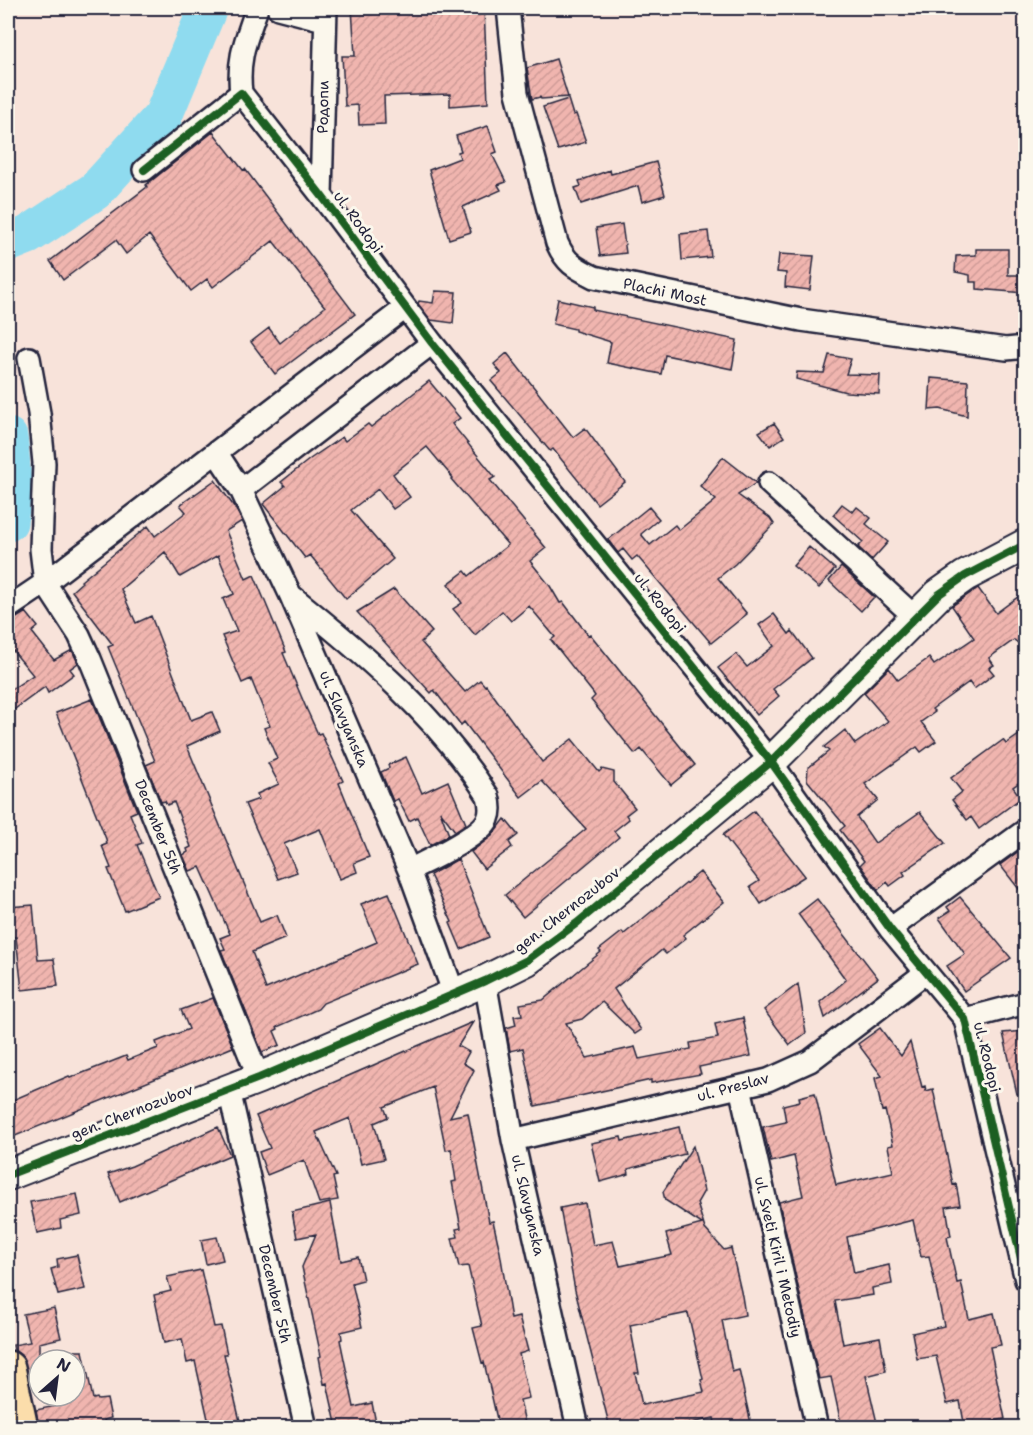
<svg xmlns="http://www.w3.org/2000/svg" width="1033" height="1435" viewBox="0 0 1033 1435" font-family="'Shantell Sans',sans-serif">
	<style>
		.lines { fill: none; stroke-linecap: round; stroke-linejoin: round }
		.river { stroke: #8fdbef; stroke-width: 39 }
		.building { fill: url(#building-hatch); stroke: #22223b; stroke-width: 1.5; fill-rule: evenodd }
		.street-casing { stroke: #22223b; stroke-width: 26 }
		.secondary-casing { stroke: #22223b; stroke-width: 34 }
		.primary-casing { stroke: #22223b; stroke-width: 38 }
		.street { stroke: #fbf7ec; stroke-width: 21 }
		.secondary { stroke: #fbf7ec; stroke-width: 30 }
		.primary { stroke: #fbddab; stroke-width: 33 }
		.cycleway-casing { stroke: #fbf7ec; stroke-width: 11 }
		.cycleway { stroke: #1b5e20; stroke-width: 8 }
		.labels { text-anchor: middle; stroke-width: 6; stroke-linejoin: round; paint-order: stroke }
		.street-label { font-size: 15px; fill: #22223b; stroke: #fbf7ec }
	</style>
	<defs>
		<pattern id="building-hatch" width="6" height="6" patternUnits="userSpaceOnUse" patternTransform="scale(1.5)"><rect width="6" height="6" fill="#f0b5af"/><path d="M-1 1l2-2M0 6l6-6M5 7l2-2" fill="none" stroke="#ce9b97"/></pattern>
	</defs>
	<rect width="100%" height="100%" fill="#f8e3da"/>
	<filter id="ink" filterUnits="userSpaceOnUse"><feTurbulence type="fractalNoise" baseFrequency=".0167" numOctaves="2"/><feDisplacementMap in="SourceGraphic" scale="12" xChannelSelector="R" yChannelSelector="G"/><feConvolveMatrix kernelMatrix="1 2 1 2 8 2 1 2 1" color-interpolation-filters="sRGB"/></filter>
	<g filter="url(#ink)">
		<g class="lines">
			<!-- river -->
			<path class="river" d="M8 243 28 235 95 191 163 116 208 8
				M8 437C12 468 13 492 8 522"/>
		</g>
		<!-- building -->
		<path class="building" d="M352 8H484L488 103 450 106V94L384 96 385 124 359 125 358 105 345 106 342 56H355Z
			M556 59 568 97 541 99 540 97 532 99 527 68Z
			M568 99 573 115 576 114 586 142 558 150 543 107Z
			M488 126 497 152 492 154 506 182 498 185 501 190 463 207 471 232 449 239 429 170 460 158 458 152 461 151 456 136Z
			M213 132 243 170 245 169 355 314 275 374 251 342 269 328 280 343 325 307 273 241 213 287 207 279 191 291 149 235 126 254 116 240 63 280 50 261 147 187 146 185Z
			M656 162 665 195 642 202 638 186 581 204 575 188 581 186 579 181 610 170 611 174Z
			M622 224 626 253 600 256 596 228Z
			M708 231 711 257 682 260 680 234Z
			M976 249H1008V275H1026V293L977 289V282H970V275L955 272 956 256 976 255Z
			M779 254 814 256 810 290 785 287 786 273 777 272Z
			M435 291 456 292 453 323 431 320 418 304 419 301 433 303Z
			M558 299 593 307V310L737 340 732 369 665 355 661 374 607 363 611 342 575 331V329L553 324Z
			M507 353 573 437 585 428 625 482 597 504 553 449 550 451 491 381 501 373 494 364Z
			M829 355 851 359 846 374 880 375 879 394 846 392 796 379 797 372 824 373Z
			M931 378 968 381 967 416 940 409 929 410Z
			M429 381 460 418 452 424 495 477 490 480 546 548 530 561 550 586 560 603 563 602 588 635 590 634 695 765 671 785 641 749 635 754 591 700 595 696 593 693 551 640 555 637 529 606 511 621 502 611 475 635 453 609 462 603 448 584 465 571 469 576 508 545 451 479 453 478 427 447 393 474 410 497 393 509 378 489 351 510 393 559 346 599 310 555 305 558 263 504 285 486 281 482 310 459 342 437 345 441 368 424 371 427Z
			M774 423 784 437 770 446 759 432Z
			M723 457 756 483 738 495 770 518 774 524 735 564 718 578 747 614 711 643 637 556 632 560 623 549 618 553 608 540 649 507 659 519 641 534 650 545 675 525 679 530 716 500 700 486Z
			M215 480 235 508 242 521 226 531 246 579 254 575 286 652 283 653 307 710 318 734 321 733 343 781 339 783 369 857 354 863 357 872 340 879 320 829 284 844 297 872 278 879 245 804 259 799 257 794 279 784 268 763 277 759 264 728 270 726 251 679 242 683 222 636 237 631 223 599 234 594 218 555 180 577 165 552 121 589 136 623 151 616 191 720 212 712 220 731 187 746 260 922 277 915 286 938 252 952 266 989 377 942 361 904 389 893 418 964 323 1003 318 1009 277 1027 278 1029 274 1031 280 1045 262 1052 221 950 225 949 220 938 230 934 200 867 190 871 183 855 188 852 187 849 191 847 174 802 167 805 165 801 161 802 146 765 155 761 108 647 113 645 72 591 82 582 81 581 148 526 155 536 186 512 180 505Z
			M842 504 853 512 857 507 871 518 866 524 888 542 872 560 858 547 863 542 833 515Z
			M809 547 835 569 819 588 793 566Z
			M841 567 874 597 861 611 829 581Z
			M978 588 996 613 1026 591V649L1014 640 989 658 994 665 989 668 994 674 974 689 969 682 932 709 935 712 921 722 936 741 921 752 917 747 865 784 878 800 857 817 875 843 920 812 945 843 903 872 905 875 890 886 887 882 878 890 860 865 864 861 840 830 845 826 807 780 808 768 829 751 824 747 845 730 855 744 888 721 864 693 889 668 898 680 929 658 934 665 974 638 952 606Z
			M394 589 432 632 421 642 465 692 480 680 485 686 486 685 542 762 572 739 599 772 602 769 614 772V782L635 808 626 815 629 819 614 831 619 837 523 917 505 895 586 829 542 781 521 797 464 722 461 725 434 690 431 693 357 612Z
			M26 612 38 627 32 632 54 660 72 650 78 663 70 669 74 674 48 693 45 687 8 714V689L15 687 33 675 9 646 15 641 9 633 14 628 10 622Z
			M774 614 789 634 792 631 812 658 773 689 779 696 757 715 718 668 736 654 747 667 774 646 759 625Z
			M92 699 137 811 130 814 142 843 137 845 159 897 125 911 108 869 111 868 102 846 107 844 106 839 56 713Z
			M1026 730V778L1013 787 1021 798 979 829 971 817 967 820 952 800 962 792 951 778 1003 740 1006 744Z
			M406 757 422 793 448 781 466 824 455 831 440 811 449 835 430 845 417 817 409 821 398 799 393 801 381 772 389 768 388 765Z
			M754 811 805 876 761 904 750 887 759 881 723 835Z
			M505 819 518 835 509 842 512 847 484 869 471 852 492 836Z
			M1023 848 1026 850V898L1000 865Z
			M458 859 489 937 461 949 450 923 452 922 430 875Z
			M700 872 724 902 683 935 686 938 666 954 662 950 614 989 641 1030 635 1034 602 1002 582 1019 566 1023 587 1058 635 1047 639 1059 691 1049 690 1043 718 1038 715 1024 743 1018 751 1056 699 1067 701 1074 651 1083V1080L535 1106 523 1048 510 1051 506 1028 516 1025 514 1016 522 1015 520 1004 543 1000 601 952 599 950 622 932 624 934Z
			M960 897 1011 958 964 991 947 966 965 954 939 918 950 911 947 907Z
			M817 899 878 978 825 1018 820 1002 846 980 798 914Z
			M33 905 38 960 54 959 58 986 22 990 16 937H8V907Z
			M798 984 806 1033 790 1045 764 1010Z
			M213 998 233 1047 8 1139V1102L69 1076 70 1078 126 1056 128 1060 158 1048 156 1042 189 1029 181 1010Z
			M473 1022 458 1046 469 1052 463 1063 474 1070 450 1117 468 1113 489 1222 493 1221 500 1252 511 1319 519 1317 528 1351 519 1354 529 1398 520 1400 526 1428H499L484 1362 482 1363 473 1328 482 1326 468 1266 459 1267 452 1238 458 1237 456 1229 461 1228 452 1182 456 1181 451 1149 446 1150 433 1087 384 1107 388 1117 374 1123 384 1159 361 1164 350 1118 316 1132 336 1176 333 1177 338 1200 319 1203 304 1160 267 1175 259 1152 270 1148 256 1116Z
			M880 1028 901 1056 910 1042 922 1087 925 1086 926 1091 933 1089 953 1185 956 1184 960 1205 946 1207 951 1236 947 1237 957 1283 961 1282 969 1319 994 1313 1001 1345 990 1347 1005 1419 989 1422 990 1428H965L960 1401 947 1404 936 1356 917 1359 912 1333 944 1326 929 1256 921 1257 913 1220 847 1237 854 1273 889 1265 892 1284 872 1288 873 1295 835 1301 843 1344 880 1337 886 1371 866 1376 877 1423 857 1428H842L831 1377 819 1379 779 1202 803 1196 794 1156 771 1162 763 1127 786 1122 783 1105 800 1101 799 1097 815 1093 836 1185 893 1172 888 1146 893 1145 885 1110 882 1111 875 1078 882 1076 858 1044Z
			M1026 1031V1093L1017 1094 1003 1033Z
			M218 1127 230 1155 120 1202 108 1174 132 1166Z
			M679 1127 685 1154 628 1169 629 1174 600 1182 591 1143 621 1137 622 1141Z
			M693 1146 704 1191 697 1203 705 1229 724 1250 731 1248 742 1296 745 1315 722 1320 732 1372 739 1370 752 1428H716L714 1418 669 1428H610L575 1290 560 1208 585 1203 593 1245 613 1241 620 1266 672 1255 666 1234 702 1224 665 1200 663 1192ZM688 1313 703 1379 701 1380 704 1392 642 1405 635 1373H639L630 1325Z
			M77 1194 81 1215 60 1220 61 1228 37 1233 30 1202Z
			M330 1203 341 1261 358 1257 363 1280 352 1283 362 1327 341 1332 342 1339 340 1340 354 1407 372 1403 377 1428H337L327 1383 324 1384 319 1357 321 1356 302 1267 316 1234 297 1238 292 1212Z
			M217 1237 223 1260 206 1264 201 1240Z
			M77 1255 85 1289 58 1295 51 1269 58 1267 57 1259Z
			M201 1270 214 1327 221 1326 227 1354H224L240 1421 236 1422 238 1428H210L195 1361 187 1363 182 1339 164 1343 154 1295 171 1291 167 1277Z
			M54 1308 61 1338 39 1343V1371L28 1373 22 1356 14 1350 13 1345 30 1342 23 1314Z
			M75 1351H83L93 1399 97 1398 98 1400 107 1399 111 1418 104 1420 105 1425 92 1428H39L36 1410 70 1403 69 1396H75Z"/>
		<g class="lines">
			<!-- street casing -->
			<g class="street-casing">
				<path id="street" d="M278 8 324 20
					M508 8 517 93 557 243C566 263 574 267 594 277L801 320 1006 349 1026 347
					M241 93C237 58 246 40 257 8
					M144 170 241 93 321 195 432 343 771 762 890 929 965 1019 1026 1280
					M321 195 326 8
					M29 358 39 413 44 463 41 549 45 583 79 635 90 659 259 1078
					M216 452 241 490 291 596 409 870 454 994
					M769 483 916 618
					M241 490 432 343
					M293 597C365 655 438 717 488 796 490 803 491 812 488 819 480 837 427 861 409 870
					M8 608 45 583 405 308
					M890 929 1026 830
					M485 981 513 1140 578 1428
					M965 1019 1026 1003
					M740 1087 817 1428
					M229 1090 306 1428
					M513 1140 768 1080 810 1061 925 973"/>
			</g>
			<!-- secondary casing -->
			<g class="secondary-casing">
				<path id="secondary" d="M8 1175 259 1078 485 981 527 960 577 923 771 762 938 595 965 576 1026 544"/>
			</g>
			<!-- primary casing -->
			<g class="primary-casing">
				<path id="primary" d="M8 1368 21 1428"/>
			</g>
			<!-- street -->
			<use href="#street" class="street"/>
			<!-- secondary -->
			<use href="#secondary" class="secondary"/>
			<!-- primary -->
			<use href="#primary" class="primary"/>
			<!-- cycleway casing -->
			<g class="cycleway-casing">
				<path id="cycleway" d="M144 170 241 93 321 195 432 343 771 762 890 929 965 1019 1026 1280
					M8 1175 259 1078 485 981 527 960 577 923 771 762 938 595 965 576 1026 544"/>
			</g>
			<!-- cycleway -->
			<use href="#cycleway" class="cycleway"/>
		</g>
	</g>
	<g class="labels">
		<!-- street labels -->
		<g class="street-label">
			<text transform="translate(323 107) rotate(-89)" y="5">Родопи</text>
			<text transform="translate(358 222) rotate(54)" y="5">ul. Rodopi</text>
			<text transform="translate(665 292) rotate(12)" y="5">Plachi Most</text>
			<text transform="translate(660 603) rotate(51)" y="5">ul. Rodopi</text>
			<text transform="translate(344 719) rotate(67)" y="5">ul. Slavyanska</text>
			<text transform="translate(158 827) rotate(68)" y="5">December 5th</text>
			<text transform="translate(567 910) rotate(-38)" y="5">gen. Chernozubov</text>
			<text transform="translate(987 1057) rotate(76)" y="5">ul. Rodopi</text>
			<text transform="translate(733 1087) rotate(-15)" y="5">ul. Preslav</text>
			<text transform="translate(132 1112) rotate(-21)" y="5">gen. Chernozubov</text>
			<text transform="translate(528 1205) rotate(77)" y="5">ul. Slavyanska</text>
			<text transform="translate(778 1257) rotate(77)" y="5">ul. Sveti Kiril i Metodiy</text>
			<text transform="translate(275 1294) rotate(77)" y="5">December 5th</text>
		</g>
	</g>
	<!-- margin -->
	<rect width="1033" height="1435" fill="none" stroke="#fbf7ec" stroke-width="30"/>
	<rect x="15" y="15" width="1003" height="1405" fill="none" stroke="#22223b" stroke-width="2" filter="url(#ink)"/>
	<!-- north arrow -->
	<g transform="translate(57 1378) rotate(28)"><circle r="28" fill="#fbf7ec" stroke="#a4a2a5" stroke-width="1.5"/>
	<path d="M0-4.5L10 22L0 15L-10 22Z" fill="#22223b"/>
	<text y="-9" font-size="16" font-weight="bold" text-anchor="middle" fill="#22223b">N</text>
	</g>
</svg>
